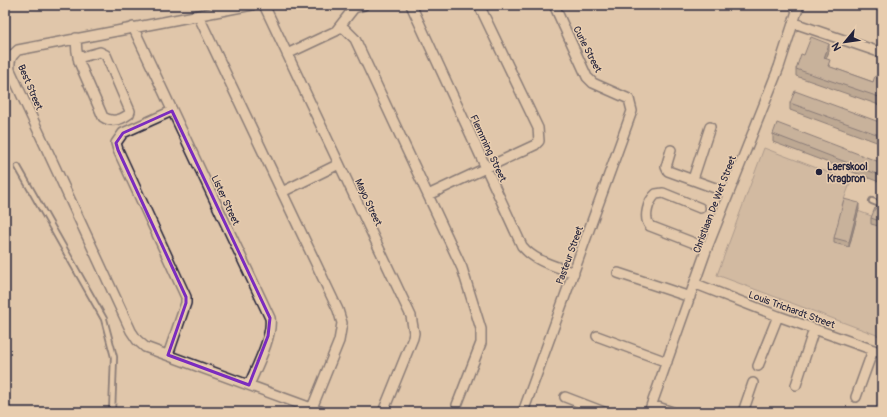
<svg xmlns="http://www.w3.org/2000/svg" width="887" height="417" viewBox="0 0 887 417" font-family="Pangolin,sans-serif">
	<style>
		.green { fill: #c0ab98; stroke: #71666a }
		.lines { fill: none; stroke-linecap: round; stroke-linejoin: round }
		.lane-casing { stroke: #22223b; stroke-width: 8 }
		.street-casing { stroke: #22223b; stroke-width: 12 }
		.lane { stroke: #e8cdaf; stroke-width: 4.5 }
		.street { stroke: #e8cdaf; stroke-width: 9 }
		.wall { fill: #938478; stroke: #22223b }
		.shaded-wall { fill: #786b61; stroke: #22223b }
		.building { fill: #ab998b; stroke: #22223b }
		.marked { fill: none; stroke: #7b2cbf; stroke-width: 3; stroke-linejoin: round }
		.poi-dot { fill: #22223b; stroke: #e8cdaf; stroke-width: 1.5 }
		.labels { text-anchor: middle; stroke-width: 3; stroke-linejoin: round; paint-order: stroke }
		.street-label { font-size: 10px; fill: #22223b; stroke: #e8cdaf }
		.poi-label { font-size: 10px; font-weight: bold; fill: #22223b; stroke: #e8cdaf; text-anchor: start }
	</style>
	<rect width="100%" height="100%" fill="#e0c6aa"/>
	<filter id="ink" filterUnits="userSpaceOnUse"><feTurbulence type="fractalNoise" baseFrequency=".025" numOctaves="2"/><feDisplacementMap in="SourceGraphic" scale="8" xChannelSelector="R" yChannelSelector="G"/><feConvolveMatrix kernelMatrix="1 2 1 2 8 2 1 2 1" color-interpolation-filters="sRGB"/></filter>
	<g filter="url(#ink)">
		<!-- green -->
		<path class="green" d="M764 148 851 181 842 205 882 220V337L717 275Z"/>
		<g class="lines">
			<!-- lane casing -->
			<g class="lane-casing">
				<path id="lane" d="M18 167 104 319 114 357 112 412
					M872 201 882 205"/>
			</g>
			<!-- street casing -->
			<g class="street-casing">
				<path id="street" d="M252 5 18 50C11 56 9 60 10 70L131 331 137 340 145 347 322 412
					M264 5 411 316 414 333 413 338 383 412
					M411 5 522 246C535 262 556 266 574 273
					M198 15 338 310 342 323 339 341 312 408
					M794 23 882 53
					M133 27 270 318C273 336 256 368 249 385
					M340 27 345 29 355 39 462 268 481 329V343L457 405 458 412
					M76 38C76 47 77 54 79 62L103 117C112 123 121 120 129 114L130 111 106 55 100 52 78 58
					M287 54 336 31 354 8 364 5
					M671 150 666 167 668 171 729 193
					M693 179 710 127
					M282 192 339 164
					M428 195 535 145 539 141 538 128 479 5
					M700 208 663 193 656 194C648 201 643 218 650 226L707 248
					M618 273 690 297
					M696 284 778 316 882 353
					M597 336 667 362
					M168 355 186 303V297L118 150 116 143 123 133 172 111
					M758 366 778 316
					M796 385 814 329
					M565 397 604 412
					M856 397 873 350
					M652 405 672 412
					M523 412 632 111 629 99 593 83 587 77 554 5
					M649 412 707 248 779 67 799 5
					M743 412 753 383"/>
			</g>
			<!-- lane -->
			<use href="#lane" class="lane"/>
			<!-- street -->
			<use href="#street" class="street"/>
		</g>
		<!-- wall -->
		<path class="wall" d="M829 51 826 59 830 67 873 82 882 78V106L796 76V69L804 55Z
			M790 103 882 123V144L790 110Z
			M773 134 882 163V183L773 142Z
			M859 209 849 247 834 243V238Z
			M882 211V227L871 224V218Z"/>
		<!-- shaded-wall -->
		<path class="shaded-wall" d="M829 44V51L824 65V58Z
			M859 203V209L849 247V242Z"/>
		<!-- building -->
		<path class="building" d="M811 37 829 44 824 58 830 60 828 66 873 82 875 76 882 78V98L796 69 801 54 804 55Z
			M795 91 882 123V136L790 103Z
			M777 123 882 163V176L773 134Z
			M844 199 859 203 849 242 834 238Z
			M875 208 882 211V222L871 218Z"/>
	</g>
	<!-- marked area -->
	<path d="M0 0H887V417H0ZM172 111 270 318 268 336 249 385 168 355 186 303V297L118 150 116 143 123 133Z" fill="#e0c6aa" fill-opacity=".55" fill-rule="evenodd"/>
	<path class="marked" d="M172 111 270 318 268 336 249 385 168 355 186 303V297L118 150 116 143 123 133Z"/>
	<!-- markers -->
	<circle class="poi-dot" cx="819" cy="172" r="4"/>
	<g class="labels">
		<!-- street labels -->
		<g class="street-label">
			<text transform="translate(588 49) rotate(63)" y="4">Curie Street</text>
			<text transform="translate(31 87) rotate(67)" y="4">Best Street</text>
			<text transform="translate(489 148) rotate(65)" y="4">Flemming Street</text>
			<text transform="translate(226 200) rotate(65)" y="4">Lister Street</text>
			<text transform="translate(369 202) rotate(65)" y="4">Mayo Street</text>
			<text transform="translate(714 204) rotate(-69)" y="4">Christiaan De Wet Street</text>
			<text transform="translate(569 255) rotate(-70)" y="4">Pasteur Street</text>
			<text transform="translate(792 309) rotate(20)" y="4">Louis Trichardt Street</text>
		</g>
		<!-- poi labels -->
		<g class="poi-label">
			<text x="827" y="170">Laerskool<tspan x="827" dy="12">Kragbron</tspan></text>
		</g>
	</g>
	<!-- margin -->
	<rect width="887" height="417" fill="none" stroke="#e8cdaf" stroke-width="20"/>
	<rect x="10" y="10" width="867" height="397" fill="none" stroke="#22223b" stroke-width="1.5" filter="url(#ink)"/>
	<!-- north arrow -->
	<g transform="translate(845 42) rotate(241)" stroke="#e8cdaf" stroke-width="3" paint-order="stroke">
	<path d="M0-3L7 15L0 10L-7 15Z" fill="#22223b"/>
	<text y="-6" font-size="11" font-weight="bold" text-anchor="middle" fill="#22223b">N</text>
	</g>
</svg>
